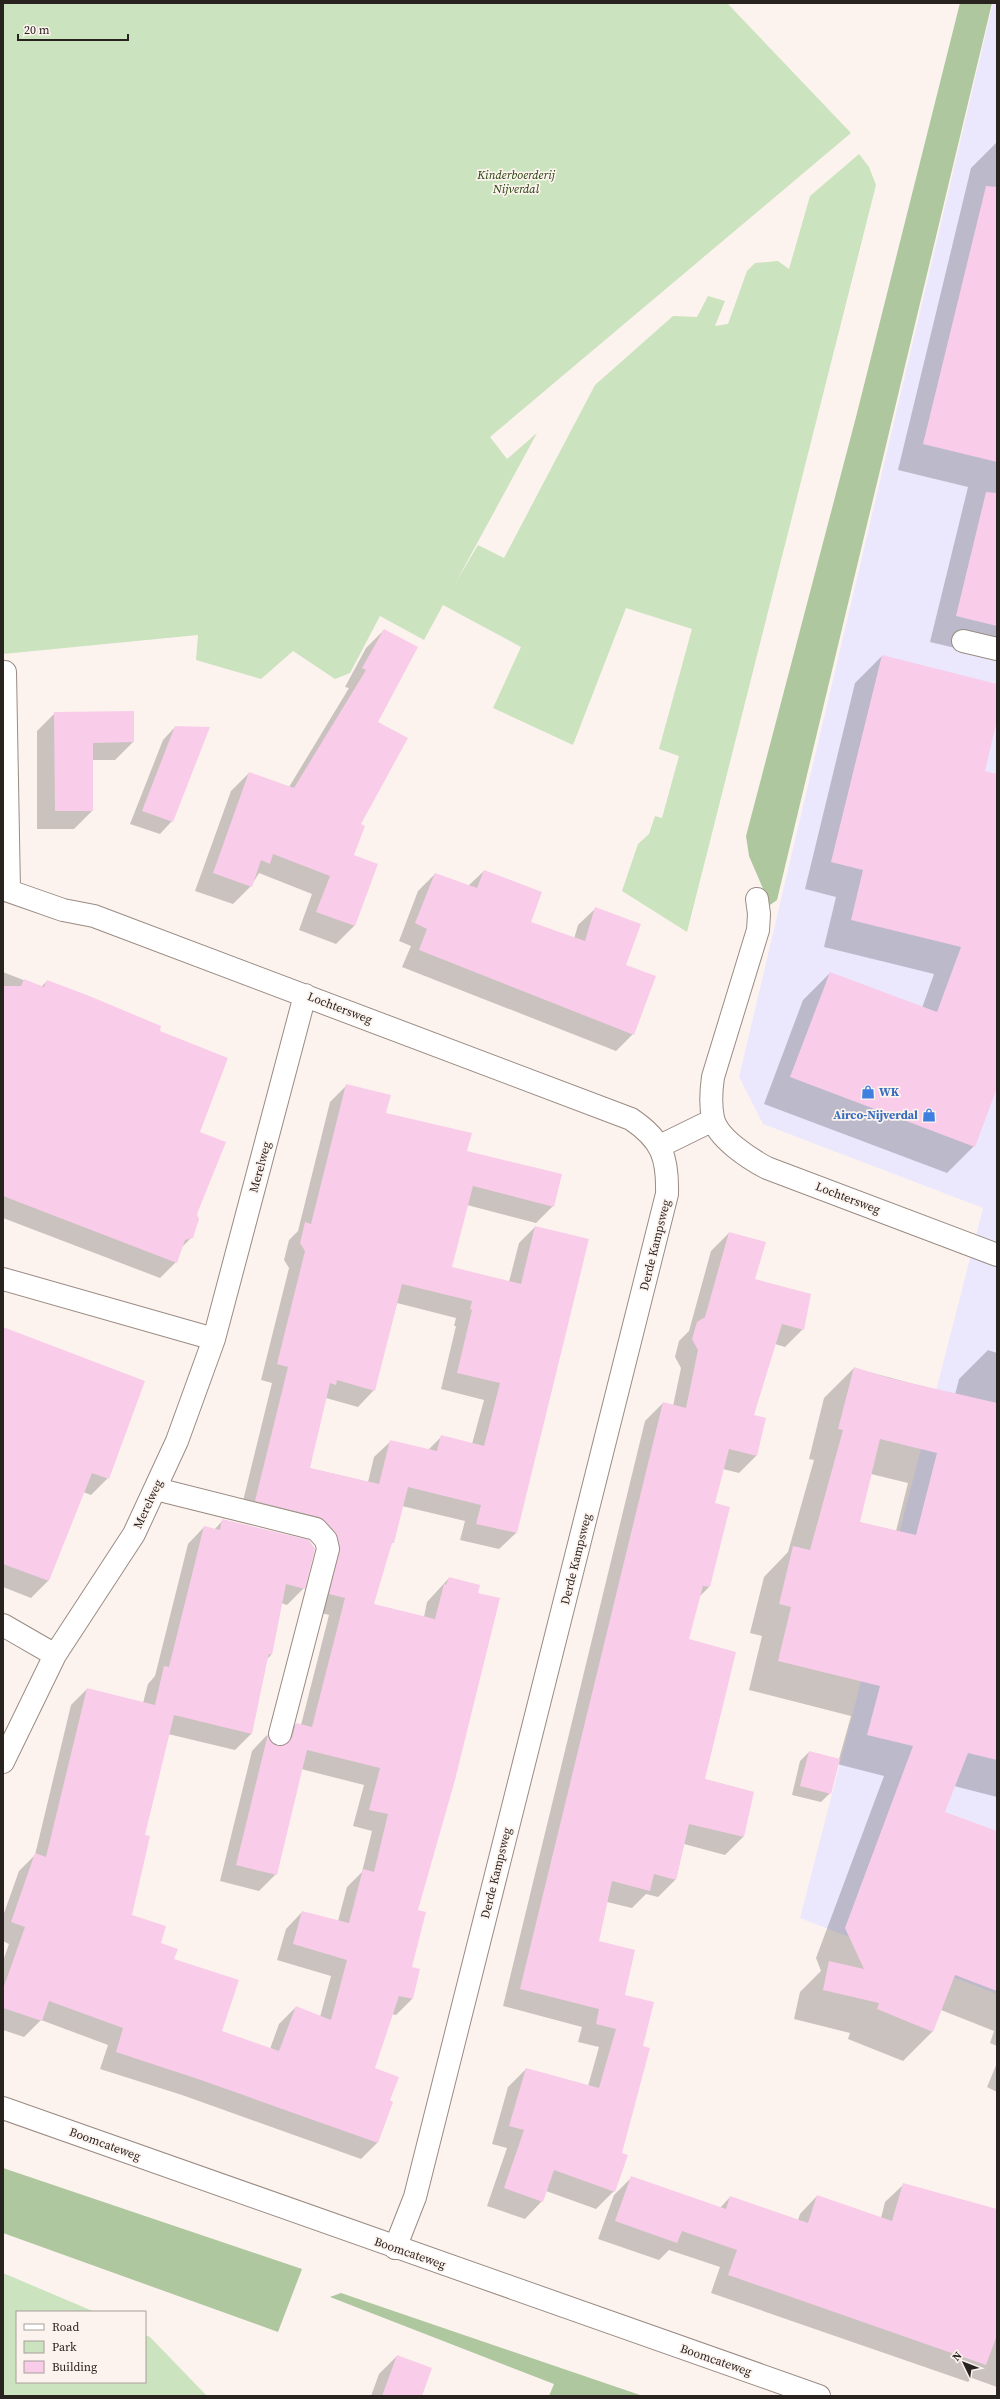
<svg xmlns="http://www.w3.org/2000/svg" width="1000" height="2399" viewBox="0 0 1000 2399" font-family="'Source Serif 4',serif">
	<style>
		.industrial { fill: #ebe8fe }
		.green { fill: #cbe3be }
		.forest { fill: #aec79f }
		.shadow { fill: #0003; fill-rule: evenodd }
		.building { fill: #f9cde9; fill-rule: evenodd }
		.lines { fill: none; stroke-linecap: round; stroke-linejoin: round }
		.minor-casing { stroke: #9a8b83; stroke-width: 24 }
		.minor { stroke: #fff; stroke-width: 22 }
		.labels { text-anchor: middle; stroke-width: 3.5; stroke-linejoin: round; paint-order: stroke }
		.park-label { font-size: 12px; font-style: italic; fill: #1b3a00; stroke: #fdf3ee }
		.street-label { font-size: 12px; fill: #292320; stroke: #fdf3ee }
		.shop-label { font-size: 12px; font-weight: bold; fill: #366cbe; stroke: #fdf3ee; text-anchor: start }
	</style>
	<rect width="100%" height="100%" fill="#fdf3ee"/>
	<!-- industrial -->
	<path class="industrial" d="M993 3H997V1994L800 1918 983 1208 763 1124 739 1077Z"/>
	<!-- green -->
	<path class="green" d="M3 3H727L851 133 490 437 507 459 537 433 456 582 478 545 504 558 595 385 673 316 697 317 708 296 725 301 715 326 728 324 747 271 755 263 778 261 789 269 810 196 859 154 869 167 876 185 687 932 622 891 638 844 649 834 655 816 662 818 679 756 659 749 692 629 626 608 573 745 493 708 521 647 443 605 424 640 380 616 350 673 335 679 293 651 261 679 196 660 198 635 3 654Z
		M3 2273 95 2312H17V2382H145V2335L150 2337 207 2396H3Z"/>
	<!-- forest -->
	<path class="forest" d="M960 3H992L777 900 770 905 749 856 746 836 856 417Z
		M3 2168 302 2269 278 2332 3 2233Z
		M341 2293 643 2396H549L554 2384 330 2297Z"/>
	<!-- shadow -->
	<path class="shadow" d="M997 142V658L930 642 968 487 898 470 971 168Z
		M384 630 376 722 353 855 354 926 336 944 299 930 312 894 259 873 251 886 233 904 195 891 231 791 249 773 289 787 349 688 345 687 366 648Z
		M882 656 997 685V716L983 772 997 775V1086L974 1146 947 1173 764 1104 803 1000 830 973 922 1008 934 974 824 947 836 897 805 889 855 683Z
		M133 712V742L115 760H92V811L74 829H37V731L55 713Z
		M175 727 172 821 160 834 130 824 163 740Z
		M484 871 530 923 574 939 578 925 596 908 633 1034 616 1051 402 967 411 946 399 941 418 891 435 874 468 886Z
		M3 972 41 987 47 981 158 1032 198 1133 196 1214 192 1237 182 1247 176 1262 160 1278 3 1218Z
		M347 1085 385 1114 466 1151 553 1206 536 1223 467 1205 451 1268 509 1282 519 1243 535 1227 587 1240 516 1533 499 1549 460 1540 465 1521 402 1506 373 1605 424 1617 427 1602 449 1578 411 1968 419 1970 412 1999 396 2015 392 2014 374 2069 388 2101 377 2143 361 2159 182 2095 100 2069 108 2045 41 2020 24 2037 3 2030V1961L9 1944 3 1941V1916L19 1871 35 1855 71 1705 87 1689 143 1703 148 1684 155 1676 188 1544 204 1527 214 1530 223 1520 304 1588 287 1605 281 1603 271 1655 266 1660 251 1734 235 1750 168 1734 144 1835 131 1915 173 1960 221 2032 270 2049 279 2024 296 2007 320 2017 331 1976 277 1960 286 1929 302 1912 338 1921 347 1887 362 1872 372 1831 353 1826 364 1785 301 1769 276 1874 259 1891 220 1881 252 1751 267 1735 271 1744 278 1746 280 1741 296 1724 301 1725 329 1615 313 1611 319 1548 309 1537 239 1517 272 1383 261 1380 289 1268 284 1260 289 1240 298 1231 330 1102ZM397 1303 456 1318 454 1326H456L441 1389 484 1400 472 1444 442 1436 428 1450 391 1441 374 1457 368 1482 309 1468 326 1398 358 1407 374 1390Z
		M729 1233 754 1280 803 1329 785 1347 775 1344 753 1415 756 1456 739 1473 723 1469 714 1504 729 1508 709 1587 699 1597 688 1640 704 1779 753 1792 743 1837 725 1855 684 1844 676 1879 658 1897 646 1894 632 1908 607 1902 598 1942 624 1995 642 2047 614 2191 596 2209 546 2191 542 2201 525 2219 487 2206 507 2148 492 2144 508 2087 526 2069 588 2086 599 2047 578 2042 582 2027 503 2006 645 1421 663 1403 673 1406 681 1368 675 1357 679 1341 689 1331 711 1251Z
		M3 1328 108 1478 91 1495 83 1492 48 1581 31 1598 3 1587Z
		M988 1350 997 1353V1797L954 1786 944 1813 997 1832V2046L990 2043 994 2031 941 2010 933 2031 903 2061 848 2039 850 2033 794 2019 800 1992 821 1971 816 1958 884 1776 837 1764 830 1793 821 1802 792 1795 800 1761 809 1752 839 1759 851 1716 749 1690 762 1636 750 1633 764 1577 788 1552 814 1460 809 1459 824 1398 854 1368 955 1395 959 1379ZM871 1474 908 1483 896 1531 859 1522Z
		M997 2063V2092L987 2087Z
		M632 2177 720 2208 730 2197 798 2220 800 2214 817 2196 881 2218 885 2202 903 2185 997 2210V2387L972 2378 968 2382 711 2293 720 2267 669 2250 659 2260 598 2239 614 2195Z
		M397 2356 421 2396H371L379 2374Z"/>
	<!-- building -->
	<path class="building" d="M986 186 997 187V462L923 444Z
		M986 492 997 493V626L956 616Z
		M384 629 418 647 378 722 408 738 361 824 365 826 354 855 378 864 355 926 316 912 330 876 273 854 270 864 261 860 252 887 213 873 249 772 294 788 366 670 362 668Z
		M882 655 997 684V720L985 771 997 774V1088L975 1147 790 1077 830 972 937 1012 961 947 851 920 863 870 831 862Z
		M134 711V742L93 743V811H55L54 712Z
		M175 726 210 727 173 822 142 811Z
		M484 870 542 892 531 922 585 941 595 907 641 924 626 965 656 976 634 1035 419 950 427 929 415 923 435 873 477 888Z
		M24 979 44 987 47 980 87 995 161 1026 160 1031 228 1058 200 1132 226 1142 197 1214 199 1219 193 1238 185 1240 177 1263 3 1196V986H21Z
		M346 1084 391 1095 386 1113 472 1133 467 1151 562 1174 554 1207 473 1186 452 1267 521 1284 535 1226 589 1239 517 1533 476 1524 481 1505 408 1487 394 1543H392L374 1604 435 1619 444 1584 446 1585 449 1577 480 1585 478 1593 500 1598 455 1780 418 1910 426 1912 412 1967 420 1969 413 1999 399 1996 375 2068 399 2077 390 2100 393 2102 378 2143 198 2079 116 2052 123 2028 49 2001 42 2021 3 2008V1989L25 1927 11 1922 35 1853 46 1857 87 1688 155 1705 164 1666 169 1667 204 1526 220 1530 222 1519 309 1540 315 1549 305 1589 286 1584 272 1655 269 1654 268 1657 252 1734 174 1715 145 1835 150 1836 132 1915 166 1926 161 1943 178 1949 174 1959 239 1980 222 2031 279 2051 296 2006 331 2020 347 1960 293 1944 302 1911 349 1923 363 1869 374 1872 388 1814 369 1810 380 1768 307 1750 277 1875 236 1865 268 1734 272 1743 283 1746 292 1738 296 1723 312 1727 345 1598 329 1594 340 1547 335 1532 325 1521 319 1517 255 1501 288 1367 277 1364 305 1251 300 1243 305 1222 311 1224ZM402 1284 472 1301 470 1309 472 1310 457 1373 500 1383 484 1446 441 1435 437 1451 390 1440 379 1484 310 1468 330 1383 336 1385 337 1380 375 1391Z
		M729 1232 766 1242 755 1279 811 1294 804 1330 782 1324 754 1415 766 1418 757 1456 729 1449 715 1503 730 1507 710 1587 703 1586 689 1639 736 1652 705 1779 754 1792 744 1837 689 1824 676 1880 654 1874 650 1891 612 1881 599 1941 635 1950 625 1995 654 2002 643 2046 650 2048 622 2153 628 2155 615 2192 554 2170 543 2202 504 2188 524 2130 509 2126 526 2068 599 2088 616 2029 596 2024 599 2009 520 1989 663 1402 686 1408 698 1350 692 1339 697 1322 705 1317Z
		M3 1327 145 1381 109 1479 92 1473 49 1581 3 1564Z
		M854 1367 889 1378 997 1403V1760L968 1753 945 1812 997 1831V1991L955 1975 933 2032 877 2009 879 2003 823 1990 829 1961 864 1969 845 1928 913 1746 867 1735 880 1686 778 1661 791 1607 779 1604 793 1546 810 1550 843 1430 838 1429ZM880 1439 937 1453 916 1535 860 1522Z
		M809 1751 840 1759 831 1794 800 1786Z
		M631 2176 726 2209 730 2196 808 2223 817 2195 892 2221 903 2183 997 2209V2335L986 2365 728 2275 737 2250 682 2231 677 2243 615 2221Z
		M397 2355 432 2368 422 2396H382Z"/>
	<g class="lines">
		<!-- minor casing -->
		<g class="minor-casing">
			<path id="minor" d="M963 641 997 649
				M3 672H5L9 891
				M3 889 63 910 94 916 631 1119C662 1140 668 1157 667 1194L415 2197 395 2248
				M757 899 759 914 758 930 713 1077C711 1091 710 1104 713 1118 717 1138 750 1159 767 1168L997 1255
				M660 1146 713 1120
				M3 1279 214 1339
				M156 1489 316 1529 326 1540 328 1549 280 1734
				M3 1625 55 1655
				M3 1762 55 1655 134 1534 177 1441 214 1339 305 995
				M3 2108 819 2396"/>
		</g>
		<!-- minor -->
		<use href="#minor" class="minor"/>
	</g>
	<!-- icons -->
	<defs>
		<g id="shop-bare" transform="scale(1.08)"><path d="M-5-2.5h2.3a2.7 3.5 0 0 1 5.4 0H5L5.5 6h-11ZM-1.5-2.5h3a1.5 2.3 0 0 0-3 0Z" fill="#3f7fe0" stroke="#fdf3ee" stroke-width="2.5" paint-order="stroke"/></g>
	</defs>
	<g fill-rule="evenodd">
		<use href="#shop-bare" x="868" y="1092"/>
		<use href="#shop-bare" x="929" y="1115"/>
	</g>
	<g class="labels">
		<!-- park labels -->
		<g class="park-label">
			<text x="516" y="179">Kinderboerderij<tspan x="516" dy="14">Nijverdal</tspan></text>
		</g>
		<!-- street labels -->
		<g class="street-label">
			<text transform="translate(340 1008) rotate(21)" y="4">Lochtersweg</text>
			<text transform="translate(260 1167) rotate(-75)" y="4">Merelweg</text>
			<text transform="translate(848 1198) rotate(21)" y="4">Lochtersweg</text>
			<text transform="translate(655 1245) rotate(-76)" y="4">Derde Kampsweg</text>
			<text transform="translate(148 1504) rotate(-65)" y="4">Merelweg</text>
			<text transform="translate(576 1559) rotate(-76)" y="4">Derde Kampsweg</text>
			<text transform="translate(496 1873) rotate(-76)" y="4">Derde Kampsweg</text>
			<text transform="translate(105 2144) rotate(20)" y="4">Boomcateweg</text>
			<text transform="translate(410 2253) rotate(19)" y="4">Boomcateweg</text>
			<text transform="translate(716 2360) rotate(19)" y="4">Boomcateweg</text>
		</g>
		<!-- shop labels -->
		<g class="shop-label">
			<text x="879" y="1096">WK</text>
			<text x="918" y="1119" text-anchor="end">Airco-Nijverdal</text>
		</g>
	</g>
	<!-- border -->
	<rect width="1000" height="2399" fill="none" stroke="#292320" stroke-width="8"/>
	<!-- legend -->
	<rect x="16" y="2311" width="130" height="72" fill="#fdf3ee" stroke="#a8a09c"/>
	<rect x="24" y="2324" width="20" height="6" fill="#ffffff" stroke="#a8a09c"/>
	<text x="52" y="2331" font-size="12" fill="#292320">Road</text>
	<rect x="24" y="2341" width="20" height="12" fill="#cbe3be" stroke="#a8a09c"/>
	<text x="52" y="2351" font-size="12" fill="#292320">Park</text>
	<rect x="24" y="2361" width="20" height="12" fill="#f9cde9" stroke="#a8a09c"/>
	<text x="52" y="2371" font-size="12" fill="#292320">Building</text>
	<!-- north arrow -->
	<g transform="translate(964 2363) rotate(313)" stroke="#fdf3ee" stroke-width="3" paint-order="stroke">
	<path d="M0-3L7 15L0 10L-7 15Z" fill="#292320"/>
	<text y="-6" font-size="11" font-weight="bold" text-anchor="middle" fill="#292320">N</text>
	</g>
	<!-- scale -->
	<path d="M18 34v6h110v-6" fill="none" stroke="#292320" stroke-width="2"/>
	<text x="24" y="34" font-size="12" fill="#292320" stroke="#fdf3ee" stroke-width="3" paint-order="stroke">20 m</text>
</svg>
